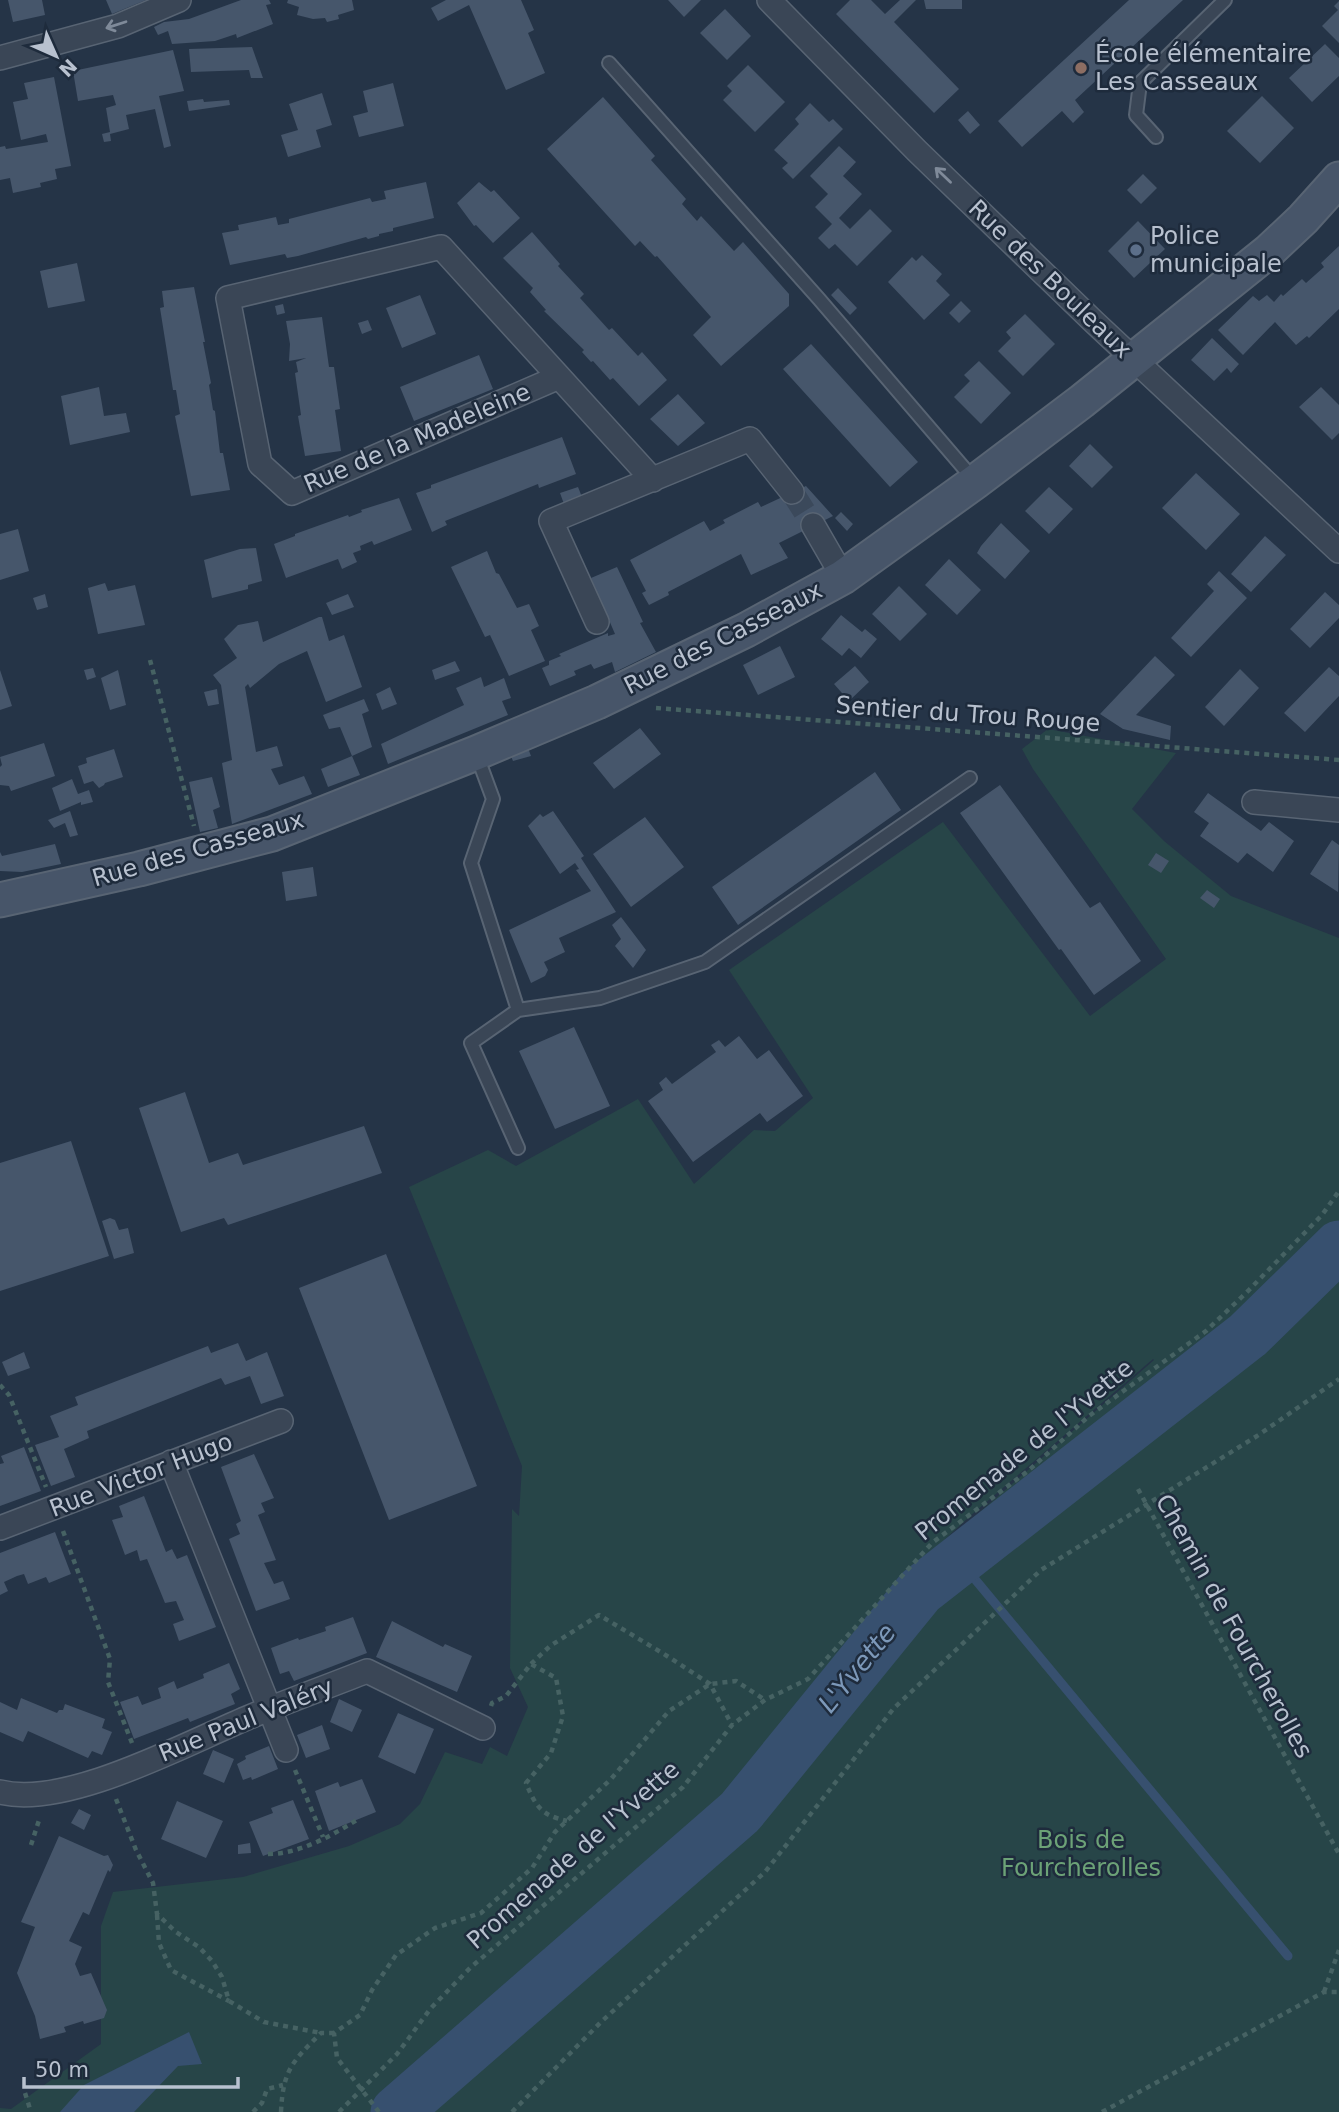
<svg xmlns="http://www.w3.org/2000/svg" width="1339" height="2112" viewBox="0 0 1339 2112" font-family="'DejaVu Sans',sans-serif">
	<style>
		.green { fill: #274548; fill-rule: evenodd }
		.water { fill: #37506f }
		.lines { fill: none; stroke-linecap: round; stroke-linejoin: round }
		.stream { stroke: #37506f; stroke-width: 9 }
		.river { stroke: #37506f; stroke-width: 51 }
		.building { fill: #46566b }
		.street-tunnel { stroke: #3b495b; stroke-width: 23; stroke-dasharray: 23 11; stroke-linecap: butt }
		.lane-casing { stroke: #586473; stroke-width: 16 }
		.street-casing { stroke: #586473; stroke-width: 26 }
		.secondary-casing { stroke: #586473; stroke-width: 37 }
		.path { stroke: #466263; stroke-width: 4.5; stroke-dasharray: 5 5; stroke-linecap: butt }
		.lane { stroke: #3a4656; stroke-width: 12 }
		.street { stroke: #3a4656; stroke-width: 23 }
		.secondary { stroke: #475569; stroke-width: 33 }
		.oneway { stroke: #7f8a99 }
		.education-dot { fill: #8d6e63; stroke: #1e2b3c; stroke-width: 2.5 }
		.service-dot { fill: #5c6f8a; stroke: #1e2b3c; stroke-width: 2.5 }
		.labels { text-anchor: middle; stroke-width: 5; stroke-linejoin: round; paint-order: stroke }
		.poi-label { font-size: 24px; fill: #b8c1cf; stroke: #1e2b3c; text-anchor: start }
		.street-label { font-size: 24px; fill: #b8c1cf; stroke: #1e2b3c }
		.park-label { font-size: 24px; fill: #6ca277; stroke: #1e2b3c }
		.water-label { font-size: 26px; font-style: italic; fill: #7c98b9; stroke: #1e2b3c }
	</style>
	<rect width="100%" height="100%" fill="#253447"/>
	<!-- green -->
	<path class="green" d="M1048 729 1176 753 1132 809 1164 841 1231 896 1339 938V2112H0V2108L11 2109 101 2044V1926L113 1892 243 1877 349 1846 400 1824 420 1804 445 1752 482 1764 490 1747 507 1756 528 1707 510 1668 512 1509 519 1516 522 1466 409 1187 488 1150 516 1166 638 1099 694 1184 754 1130 775 1131 813 1098 729 970 943 822 1090 1016 1166 959 1033 769 1022 749ZM1153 1359 1154 1360 886 1594 969 1517Z"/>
	<!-- water -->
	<path class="water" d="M189 2032 202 2064 178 2066 134 2112H60L84 2085Z"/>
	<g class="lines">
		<!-- stream -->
		<path class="stream" d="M959 1560 1288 1956"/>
		<!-- river -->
		<path class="river" d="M396 2112 740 1812 920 1591 1248 1335 1339 1246"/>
	</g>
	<!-- building -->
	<path class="building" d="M8 0H42L45 15 13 22Z
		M106 0H146L112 14Z
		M241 0H269L271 4 266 5 273 24 237 38 236 34 215 41 172 44 168 31 158 35 154 27 164 22 189 19Z
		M288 0H352L354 10 338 15 339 19 327 22 325 18 313 19 297 15 299 7 287 3Z
		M446 0H521L534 30 528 33 545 73 506 90 469 5 438 21 431 8Z
		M668 0H701L684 17Z
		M850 0H871L885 14 900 0H916L894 22 959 89 934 113 836 14Z
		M924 0H962V9H926Z
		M1129 0H1183L1075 100 1084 112 1073 123 1062 111 1022 147 998 121Z
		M1339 1V43L1322 26 1338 10 1334 6Z
		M725 9 751 36 727 60 700 33Z
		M1325 44 1339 58V76L1312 102 1289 78Z
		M252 47 263 78H251L249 70 191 72 189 49Z
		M173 50 184 91 159 96 171 146 164 148 155 109 126 115 129 129 110 134 111 141 104 142 102 134 110 132 106 108 116 105 113 95 78 101 73 71Z
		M748 65 785 102 755 132 723 100 732 91 727 86Z
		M54 77 71 166 55 169 57 179 40 183 41 187 13 193 10 178 0 180V147L5 146 6 149 48 142 46 134 21 140 13 102 28 99 24 83Z
		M393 83 404 126 359 137 353 116 368 112 363 91Z
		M322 93 332 125 316 130 321 147 288 157 281 135 298 130 289 104Z
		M1262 96 1294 128 1260 163 1227 131Z
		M603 97 655 156 651 160 686 199 682 204 697 221 701 216 734 251 743 242 789 294V306L721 366 693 335 711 317 657 256 655 257 640 241 635 246 547 149Z
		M203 99 204 102 229 100 230 105 189 111 187 101Z
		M810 103 829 122 833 119 843 129 793 179 782 168 788 163 774 150 799 124 795 119Z
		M968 111 980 125 970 134 958 120Z
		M839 146 856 162 843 176 862 194 839 218 850 229 870 209 892 231 857 266 835 244 829 249 818 238 832 224 815 207 828 194 810 176Z
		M1143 174 1157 188 1141 204 1127 190Z
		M426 182 434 218 393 228V231L379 234V236L368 239 366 237 298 256 287 258 285 254 230 265 222 233 239 230 238 225 276 217 278 225 289 223V219L370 198 372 202 386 199 384 191Z
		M479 182 491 192 494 190 520 218 493 243 476 225 474 226 457 203Z
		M1138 221 1165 249 1134 278 1108 251Z
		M532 232 560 264 558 266 584 294 580 298 609 330 612 328 638 356 642 352 667 380 639 406 613 378 610 380 593 361 591 362 582 352 584 350 544 311 546 310 530 292 533 288 503 258Z
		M1339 246V309L1309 338 1307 336 1296 345 1275 322 1243 355 1218 330 1253 296 1259 301 1267 295 1274 302 1281 294 1283 296 1302 279 1306 283 1324 267 1321 263Z
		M922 255 942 274 936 281 950 295 924 320 888 282 912 257 916 261Z
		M77 263 85 301 48 308 40 271Z
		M194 287 205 342H203L211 383 209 385 213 410 215 411 220 453H223L230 490 191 496 175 416 180 414 176 390H173L160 308 164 307 162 291Z
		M838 288 857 308 850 315 831 295Z
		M420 295 436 334 402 348 386 308Z
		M961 301 971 311 959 323 949 313Z
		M283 304 285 313 277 315 275 306Z
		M1025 314 1055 344 1023 376 998 351 1011 338 1006 332Z
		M322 317 329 367H334L340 409 335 410 341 451 305 456 298 416 301 415 295 373 298 372 296 362 306 358 289 361 290 344 286 321Z
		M368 320 372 330 362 334 358 323Z
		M1212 338 1239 364 1231 373 1227 368 1214 381 1191 360Z
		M811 344 918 462 890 487 783 369Z
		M479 355 493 389 414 421 400 387Z
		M979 361 1011 393 981 424 954 397 970 381 964 375Z
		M99 387 104 416 126 413 130 432 70 445 61 396Z
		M1321 387 1339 405V433L1332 440 1299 407Z
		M678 394 705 423 678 446 650 419Z
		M562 437 576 474 539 488 538 484 445 521 447 525 432 532 416 493 431 488V485Z
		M1090 444 1113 467 1092 488 1069 466Z
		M1196 473 1240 514 1206 550 1162 508Z
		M806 486 833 516 779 543 788 558 751 575 741 554 668 592 669 595 649 605 642 593 646 591 630 560 704 521 710 531 725 523 723 520 758 502 761 507Z
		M578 487 582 497 564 504 560 493Z
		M1049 487 1073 509 1049 534 1025 511Z
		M399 498 412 530 374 545 372 541 360 546 361 550 353 553 357 562 342 569 338 559 286 578 274 544 295 536V534L348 515 349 517 362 512 361 510Z
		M841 512 853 524 847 531 835 518Z
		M1001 523 1030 551 1005 579 977 553 981 546Z
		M18 529 29 571 0 580V534Z
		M1265 536 1286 555 1251 592 1231 574Z
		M256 548 262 581 248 585V589L212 598 204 560 240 549Z
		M487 551 496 573 499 574 517 608 529 604 539 626 531 630 545 661 509 676 490 635 485 637 451 567Z
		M949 559 981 590 957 615 925 585Z
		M617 567 643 622 640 623 656 652 615 672 612 662 594 669 591 664 574 671 576 675 550 686 542 668 549 665V661L561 656 559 654 608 633V636L615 634 591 578Z
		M1219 571 1247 598 1191 657 1171 638 1214 591 1207 584Z
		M105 583 108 591 135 585 145 625 98 634 88 588Z
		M899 586 927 614 900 641 872 614Z
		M1325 592 1339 605V618L1310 648 1290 629Z
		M45 594 48 607 37 610 33 598Z
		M348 594 354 607 332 615 326 603Z
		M841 615 862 632 865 629 877 639 861 658 849 648 842 656 821 639Z
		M319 617H322L329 641 344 635 362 687 326 702 307 651 279 664 250 688 248 684 245 687 256 752 277 746 283 766 271 769 279 785 304 776 312 794 232 824 222 763 232 760 221 685 213 675 237 658 224 639 238 625 258 621 263 642Z
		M780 646 795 677 758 695 743 665Z
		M1155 656 1175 675 1136 715 1171 726 1170 740 1123 729 1100 714Z
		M455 661 460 671 435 680 432 670Z
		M855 666 869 682 849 701 834 684Z
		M1329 667 1339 676V696L1305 732 1284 713Z
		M93 668 96 677 87 680 84 670Z
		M1240 669 1259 688 1224 726 1205 707Z
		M0 670 12 706 0 710Z
		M118 670 126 705 110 710 101 678Z
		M481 677 484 687 504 678 511 698 502 701 508 715 388 764 381 744 464 705 456 688Z
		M390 687 397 704 382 710 376 694Z
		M217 689 219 704 208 706 204 692Z
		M364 699 369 711 362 714 372 747 352 756 340 727 329 729 323 715Z
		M640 728 661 754 614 789 593 763Z
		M44 743 55 776 11 791 9 786 0 785V767L2 765 0 757Z
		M528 748 531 756 513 761 510 754Z
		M114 749 123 777 105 783 104 785 99 788 93 781 84 784 78 766 87 763 86 758Z
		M352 756 360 775 328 787 321 769Z
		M875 772 901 810 738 925 712 887Z
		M212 777 220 807 213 810 218 828 200 832 189 782Z
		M72 779 78 794 89 790 93 802 81 805V802L60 811 52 788Z
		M1000 785 1090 908 1100 902 1141 961 1094 995 1061 949 1059 950 960 813Z
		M1208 793 1261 831 1269 822 1294 841 1273 872 1247 853 1238 863 1200 836 1209 823 1194 812Z
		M70 811 78 835 70 837 65 823 54 828 48 820Z
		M553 811 584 856 581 858 616 912 559 938 565 952 544 962 548 970 545 976 531 983 509 930 591 891 576 870 579 869 575 863 560 874 528 826 540 814 543 817Z
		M645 817 684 867 631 907 593 854Z
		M1332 840 1339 845 1338 892 1310 874Z
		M55 844 61 864 22 872 0 871V852L2 856Z
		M1156 853 1169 861 1161 873 1148 865Z
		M313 867 317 896 286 901 282 872Z
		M1207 890 1220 899 1214 908 1200 898Z
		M621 917 646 950 633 968 615 946 621 939 612 925Z
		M574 1027 610 1106 555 1129 519 1051Z
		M739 1036 757 1059 769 1050 803 1096 767 1122 760 1113 693 1162 648 1101 663 1090 659 1083 666 1077 672 1084 716 1052 711 1045 719 1040 725 1047Z
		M185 1092 209 1163 238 1153 243 1165 364 1126 382 1173 228 1225 224 1218 181 1232 139 1108Z
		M71 1141 109 1256 0 1291V1163Z
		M110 1218 115 1220 119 1230 128 1228 134 1253 114 1259 102 1221Z
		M386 1254 477 1486 389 1520 299 1288Z
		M238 1343 246 1361 267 1352 284 1396 261 1404 250 1376 225 1385 221 1378 87 1431 89 1438 64 1449 75 1477 51 1486 35 1445 59 1437 50 1416 78 1405 75 1397 208 1346 211 1353Z
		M24 1352 30 1368 8 1376 2 1362Z
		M24 1447 41 1491 0 1506V1464L4 1463 1 1456Z
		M254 1454 274 1498 261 1503 265 1512 258 1515 276 1560 264 1563 274 1584 283 1581 290 1599 256 1611 229 1539 240 1534 236 1524 241 1521 221 1467Z
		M144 1496 166 1552 172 1549 177 1559 187 1555 216 1627 179 1641 173 1624 184 1620 176 1601 165 1603 147 1559 140 1561 137 1550 125 1555 112 1520 123 1517 119 1506Z
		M55 1532 71 1574 49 1583 46 1577 28 1584 24 1574 17 1576 4 1582 8 1591 0 1595V1553Z
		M353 1617 367 1653 294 1681 289 1671 280 1674 271 1648 298 1638 299 1640 326 1631 325 1627Z
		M392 1621 443 1647 445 1644 472 1656 457 1692 376 1657Z
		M229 1663 240 1689 231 1694 235 1704 190 1722 188 1718 134 1739 120 1702 138 1696 142 1705 161 1698 158 1688 174 1681 177 1689 204 1678 203 1674Z
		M21 1698 57 1713 59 1710H63L65 1704 105 1719 102 1728 112 1732 102 1755 92 1751 88 1758 28 1731 23 1742 0 1732V1702L17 1710Z
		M339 1699 362 1710 352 1732 330 1722Z
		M398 1713 434 1729 415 1774 378 1757Z
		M322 1725 330 1749 306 1758 297 1735Z
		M269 1746 278 1769 252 1780 251 1777 243 1780 237 1764 246 1759 245 1756Z
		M213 1750 234 1759 224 1783 203 1774Z
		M362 1779 376 1812 329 1831 315 1791 338 1782 340 1787Z
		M293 1800 309 1839 263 1856 249 1822 273 1813 271 1808Z
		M177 1801 223 1821 206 1858 161 1839Z
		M79 1809 91 1815 84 1830 71 1823Z
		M59 1836 104 1856 108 1855 113 1865 110 1872 108 1870 89 1915 83 1912 69 1941 82 1947 75 1964 80 1976 91 1973 107 2010 104 2018 84 2024 83 2021 64 2027 66 2032 40 2039 35 2016 17 1973 35 1927 21 1922Z
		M250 1843 251 1853 238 1854V1845Z"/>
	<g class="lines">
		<!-- street-tunnel -->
		<path class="street-tunnel" d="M792 492 813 525"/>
		<!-- lane casing -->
		<g class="lane-casing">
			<path id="lane" d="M609 63 819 299 975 481
				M1156 137 1136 115 1140 83 1225 0
				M476 753 493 799 471 863 518 1010 471 1043 518 1148
				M518 1010 600 998 705 962 970 778"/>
		</g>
		<!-- street casing -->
		<g class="street-casing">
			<path id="street" d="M769 0 917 151 1094 322 1339 551
				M0 58 118 26 179 0
				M559 377 292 493 260 464 228 298 441 247 653 480
				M813 525 843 577
				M597 622 551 521 750 439 792 492
				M1254 802 1339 810
				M171 1462 286 1750
				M0 1528 281 1421
				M0 1792C65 1809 185 1744 247 1718 287 1701 327 1687 367 1671L483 1728"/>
		</g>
		<!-- secondary casing -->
		<g class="secondary-casing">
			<path id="secondary" d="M0 900 139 869 272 834 476 753 597 702 746 630 843 577 975 482 1082 401 1269 251 1303 219 1339 179"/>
		</g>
		<!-- path -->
		<path class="path" d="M150 660 194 826
			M656 708 1339 760
			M0 1385 9 1395 46 1487
			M1138 1489 1339 1854
			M63 1531 110 1659 108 1682 132 1743
			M531 1664 550 1646 599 1615 664 1654 710 1684 732 1725
			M491 1706 492 1703 506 1696 531 1664 556 1678 563 1716 551 1753 526 1783C536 1807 541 1815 567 1821
			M295 1770 323 1837
			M116 1799 136 1850 153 1883 157 1914 176 1932 199 1947 212 1961 222 1977 229 2001 264 2022 321 2033
			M31 1845 40 1817
			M268 1854C300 1854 333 1835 360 1818
			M157 1915 159 1943 171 1970 229 2001
			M1324 1992 1339 1950
			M25 2093 31 2112
			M253 2112 262 2103 267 2089 283 2085
			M281 2112C283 2070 292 2062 321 2033H334
			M339 2112 397 2054 431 2008 470 1968 683 1787 732 1725 765 1700 808 1679 932 1543 1028 1471 1089 1416 1206 1331 1248 1291 1322 1215 1339 1191
			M379 2112 337 2058 334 2033 360 2015 372 1990 396 1955 435 1928 481 1913 532 1868 555 1832 611 1779 669 1711 710 1684 736 1681 765 1700
			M512 2112 601 2022 765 1872 894 1708 1041 1570 1257 1436 1339 1379
			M1102 2112 1324 1992H1339"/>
		<!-- lane -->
		<use href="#lane" class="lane"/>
		<!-- street -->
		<use href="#street" class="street"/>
		<!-- secondary -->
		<use href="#secondary" class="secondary"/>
	</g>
	<!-- one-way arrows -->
	<defs><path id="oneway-shaft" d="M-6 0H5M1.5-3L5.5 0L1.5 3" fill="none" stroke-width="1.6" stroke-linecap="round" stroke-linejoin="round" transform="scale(1.75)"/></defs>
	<g class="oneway">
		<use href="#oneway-shaft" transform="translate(116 25) rotate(162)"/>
		<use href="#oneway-shaft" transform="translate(943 175) rotate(-136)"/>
	</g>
	<!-- markers -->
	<circle class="education-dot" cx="1081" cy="68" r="7"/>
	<circle class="service-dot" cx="1136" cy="250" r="7"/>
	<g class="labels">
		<!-- poi labels -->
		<g class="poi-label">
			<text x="1095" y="62">École élémentaire<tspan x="1095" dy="28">Les Casseaux</tspan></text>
			<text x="1150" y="244">Police<tspan x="1150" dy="28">municipale</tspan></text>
		</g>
		<!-- street labels -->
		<g class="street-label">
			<text transform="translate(1050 279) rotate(44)" y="8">Rue des Bouleaux</text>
			<text transform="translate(417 438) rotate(-23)" y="8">Rue de la Madeleine</text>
			<text transform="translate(723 638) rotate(-27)" y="8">Rue des Casseaux</text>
			<text transform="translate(968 714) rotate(4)" y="8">Sentier du Trou Rouge</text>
			<text transform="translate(198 849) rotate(-16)" y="8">Rue des Casseaux</text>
			<text transform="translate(1024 1450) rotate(-39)" y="8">Promenade de l'Yvette</text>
			<text transform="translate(141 1475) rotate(-21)" y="8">Rue Victor Hugo</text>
			<text transform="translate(1234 1626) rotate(61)" y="8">Chemin de Fourcherolles</text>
			<text transform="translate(246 1720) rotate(-22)" y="8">Rue Paul Valéry</text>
			<text transform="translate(573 1855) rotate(-41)" y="8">Promenade de l'Yvette</text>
		</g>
		<!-- park labels -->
		<g class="park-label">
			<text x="1081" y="1848">Bois de<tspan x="1081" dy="28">Fourcherolles</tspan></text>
		</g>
		<!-- water labels -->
		<g class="water-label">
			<text transform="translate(857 1668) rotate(-51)" y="9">L'Yvette</text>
		</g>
	</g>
	<!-- north arrow -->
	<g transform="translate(56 56) rotate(135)" stroke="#1e2b3c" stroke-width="5" paint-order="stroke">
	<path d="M0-5L12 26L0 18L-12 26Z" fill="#b8c1cf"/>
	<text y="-10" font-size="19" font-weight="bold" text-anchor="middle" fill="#b8c1cf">N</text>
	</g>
	<!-- scale -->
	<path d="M24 2077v10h214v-10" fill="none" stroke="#b8c1cf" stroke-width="3.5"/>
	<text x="35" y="2077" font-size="21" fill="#b8c1cf" stroke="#1e2b3c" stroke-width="5" paint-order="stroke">50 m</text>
</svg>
